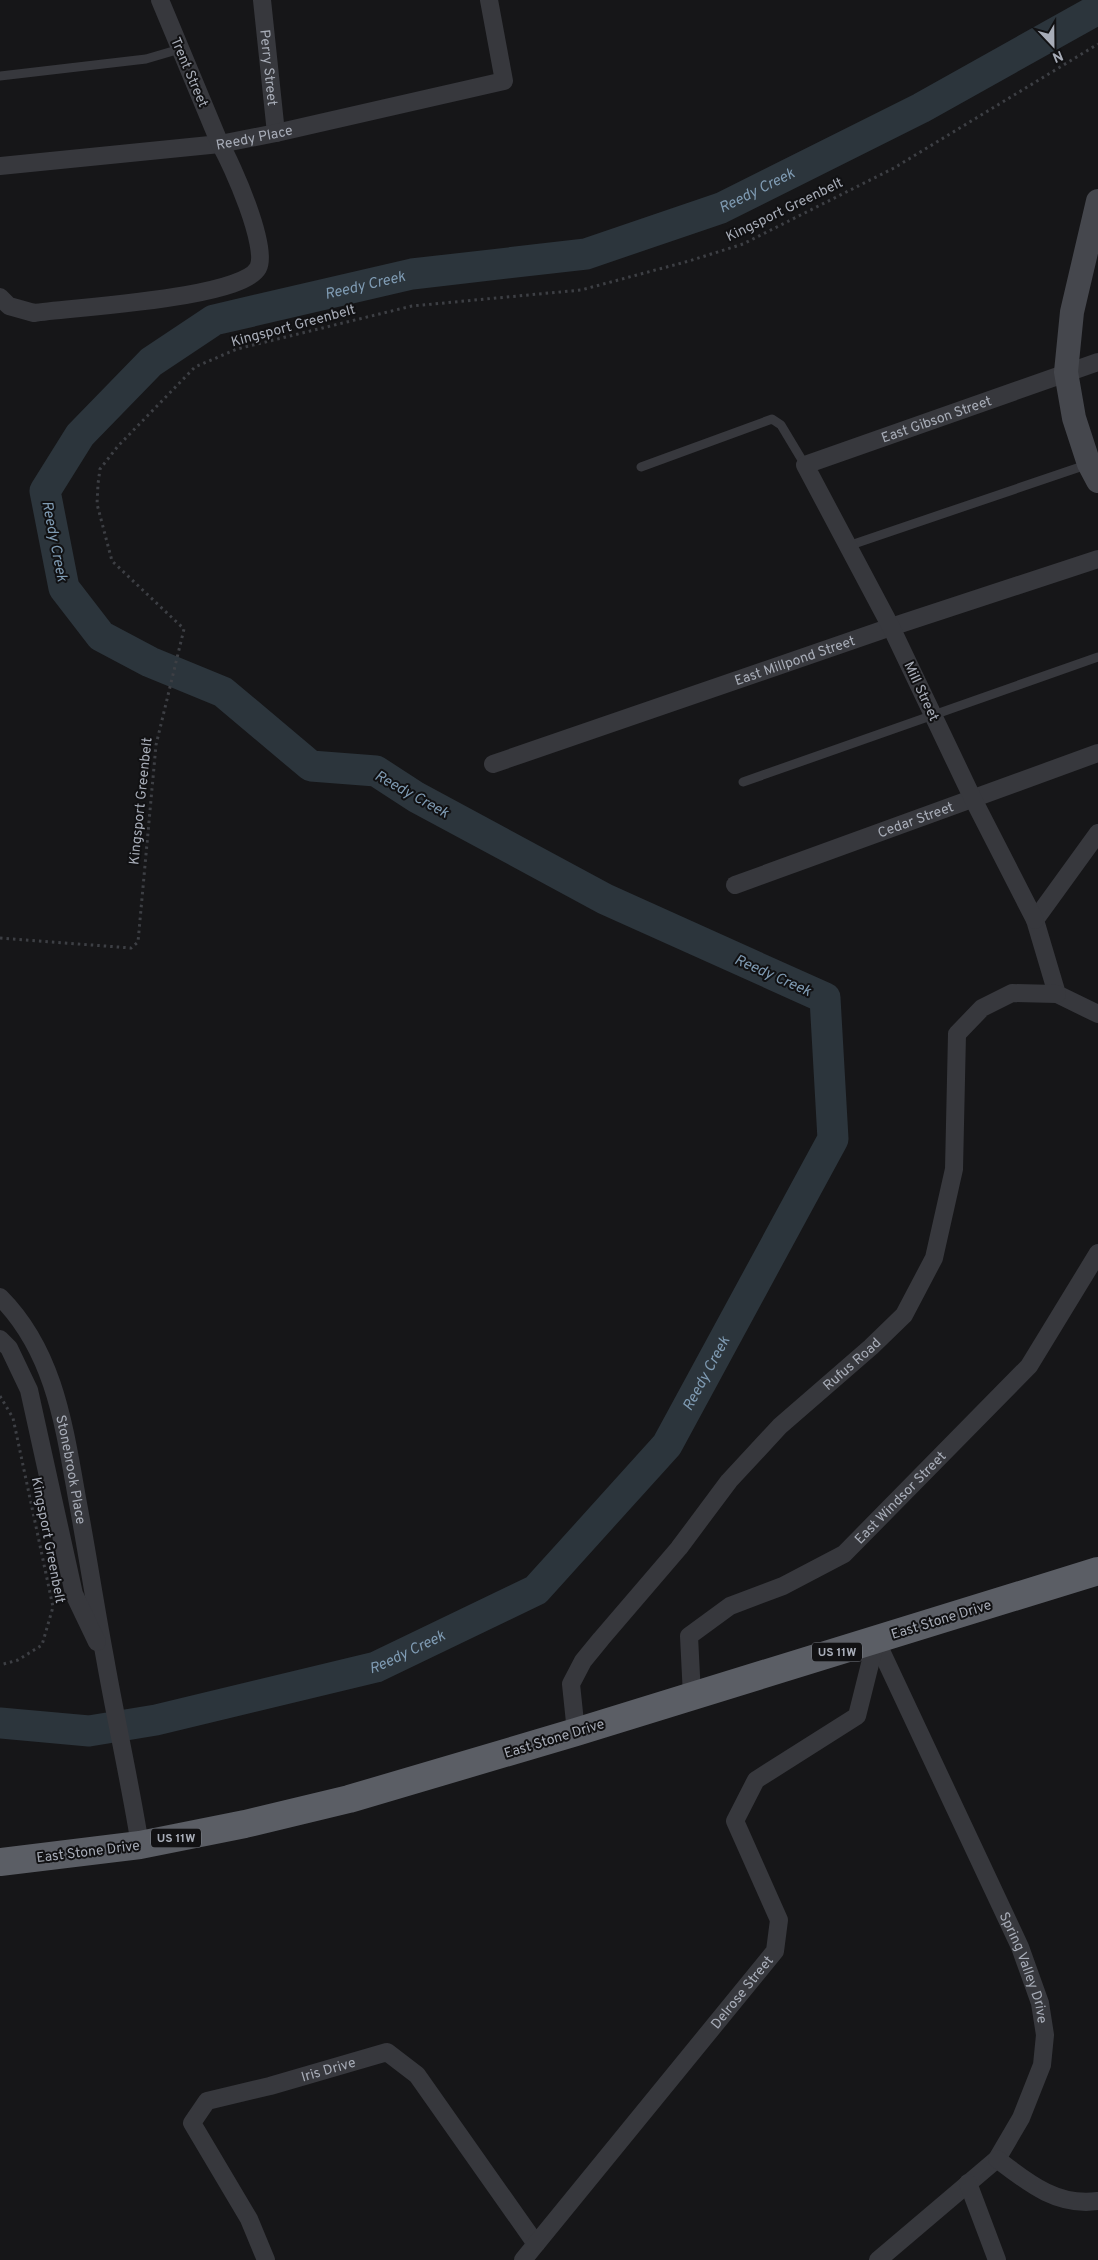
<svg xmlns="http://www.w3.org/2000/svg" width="1098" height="2260" viewBox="0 0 1098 2260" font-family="Overpass,sans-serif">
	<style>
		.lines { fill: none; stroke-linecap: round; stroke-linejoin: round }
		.river { stroke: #2c353c; stroke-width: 31 }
		.path { stroke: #3d3f44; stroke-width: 3; stroke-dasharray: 2.5 4; stroke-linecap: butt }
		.service { stroke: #37383d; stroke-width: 9 }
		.minor { stroke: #37383d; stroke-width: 18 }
		.secondary { stroke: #45474d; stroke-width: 24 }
		.trunk { stroke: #5b5e65; stroke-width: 28 }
		.labels { text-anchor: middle; stroke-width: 4; stroke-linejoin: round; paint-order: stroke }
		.shield { fill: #111113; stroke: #7b7e86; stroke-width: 1 }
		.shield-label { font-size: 12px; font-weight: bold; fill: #a8adb8 }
		.street-label { font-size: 14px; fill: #a8adb8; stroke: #111113 }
		.water-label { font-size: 15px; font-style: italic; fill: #7f9bb3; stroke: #111113 }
	</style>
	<rect width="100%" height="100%" fill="#161618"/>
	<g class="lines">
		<!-- river -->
		<path class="river" id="s1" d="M0 1723 89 1731 156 1720 376 1667 536 1590 667 1445 833 1139 825 998 605 899 416 797 376 771 311 766 223 692 150 662 101 636 64 588 45 491 80 435 151 362 214 320 412 274 586 254 721 208 921 108 1098 9"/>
		<!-- path -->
		<path class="path" d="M0 938 131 948 138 942 156 745 184 629 112 561 97 504 98 484 100 469 118 446 195 367 237 349 412 306 581 290 689 261 743 244 894 168 1098 44
			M0 1396 13 1418 53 1607 42 1645 18 1660 0 1665"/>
		<!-- service -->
		<path class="service" d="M0 76 146 59 180 49
			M641 467 772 419 781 425 805 465
			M848 546 1089 464
			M743 782 1098 657"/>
		<!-- minor -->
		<g class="minor">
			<path id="s2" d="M262 0 276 133"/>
			<path id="s3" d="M0 166 220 144 276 133 504 81 489 0"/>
			<path d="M0 297 9 306 34 313C73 307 241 299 258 268 269 248 232 164 220 144L160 0"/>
			<path id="s4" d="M493 764 891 627 1098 559"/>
			<path d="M1098 833 1035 920 1057 994 1098 1014"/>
			<path id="s5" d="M735 885 1098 753"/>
			<path id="s6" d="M1035 920 973 799 891 627 805 465 1098 362"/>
			<path id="s7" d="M0 1297C54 1351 64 1425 77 1498 87 1551 95 1605 105 1658 116 1721 130 1782 140 1845"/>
			<path d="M0 1339 9 1348 29 1390 74 1594 97 1642"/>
			<path id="s8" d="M876 1640 1020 1947 1040 2003 1045 2035 1042 2065 1021 2118 997 2159 878 2260"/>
			<path id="s9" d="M692 1696 689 1636 730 1606 783 1586 844 1554 1029 1366 1098 1253"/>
			<path id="s10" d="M576 1732 571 1684 583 1661 601 1639 679 1548 729 1481 780 1426 871 1347 904 1315 934 1258 954 1169 957 1034 982 1008 1012 993 1057 994"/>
			<path d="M997 2159C1027 2182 1057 2207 1098 2201"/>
			<path d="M968 2183 997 2260"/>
			<path id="s11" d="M266 2260 249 2219 192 2123 207 2101 270 2086 387 2052 417 2075 536 2244"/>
			<path id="s12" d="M523 2260 775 1951 779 1920 735 1821 756 1780 857 1716 876 1640"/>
		</g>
		<!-- secondary -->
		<path class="secondary" d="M1098 201 1072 312 1066 372 1074 418 1089 464 1098 481"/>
		<!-- trunk -->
		<path class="trunk" d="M0 1862 140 1845 245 1824 349 1799 576 1732 1098 1571"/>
	</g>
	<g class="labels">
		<!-- shield labels -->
		<g class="shield">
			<rect x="812" y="1642.5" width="50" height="19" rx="4"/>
			<rect x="151" y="1828.5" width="50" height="19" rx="4"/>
		</g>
		<g class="shield-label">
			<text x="837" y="1656">US 11W</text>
			<text x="176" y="1842">US 11W</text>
		</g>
		<!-- street labels -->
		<g class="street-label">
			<text dy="5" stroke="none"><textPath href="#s2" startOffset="68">Perry Street</textPath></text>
			<text transform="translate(190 72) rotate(67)" y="5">Trent Street</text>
			<text dy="5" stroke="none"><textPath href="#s3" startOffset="256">Reedy Place</textPath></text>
			<text transform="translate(784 209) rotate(-26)" y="5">Kingsport Greenbelt</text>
			<text transform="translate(293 325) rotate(-15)" y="5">Kingsport Greenbelt</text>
			<text dy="5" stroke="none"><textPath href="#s6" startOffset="649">East Gibson Street</textPath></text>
			<text dy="5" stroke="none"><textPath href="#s4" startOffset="319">East Millpond Street</textPath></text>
			<text transform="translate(922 691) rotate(65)" y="5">Mill Street</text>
			<text transform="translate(140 801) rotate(-84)" y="5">Kingsport Greenbelt</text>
			<text dy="5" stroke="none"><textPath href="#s5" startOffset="192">Cedar Street</textPath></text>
			<text dy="5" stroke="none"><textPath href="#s10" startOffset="476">Rufus Road</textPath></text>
			<text dy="5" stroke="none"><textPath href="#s7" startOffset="190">Stonebrook Place</textPath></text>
			<text dy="5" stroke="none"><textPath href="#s9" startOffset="316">East Windsor Street</textPath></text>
			<text transform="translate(49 1540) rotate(79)" y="5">Kingsport Greenbelt</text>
			<text transform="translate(941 1619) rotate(-17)" y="5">East Stone Drive</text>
			<text transform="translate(554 1738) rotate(-17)" y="5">East Stone Drive</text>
			<text transform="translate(88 1851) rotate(-7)" y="5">East Stone Drive</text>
			<text dy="5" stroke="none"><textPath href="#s8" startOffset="360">Spring Valley Drive</textPath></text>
			<text dy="5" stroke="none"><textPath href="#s12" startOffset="346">Delrose Street</textPath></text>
			<text dy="5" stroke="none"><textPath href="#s11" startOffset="308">Iris Drive</textPath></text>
		</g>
		<!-- water labels -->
		<g class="water-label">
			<text dy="5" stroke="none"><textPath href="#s1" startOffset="3028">Reedy Creek</textPath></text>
			<text dy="5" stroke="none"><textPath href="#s1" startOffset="2622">Reedy Creek</textPath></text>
			<text transform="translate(55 541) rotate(79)" y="5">Reedy Creek</text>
			<text transform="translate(412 794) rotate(29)" y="5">Reedy Creek</text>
			<text transform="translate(773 975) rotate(24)" y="5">Reedy Creek</text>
			<text dy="5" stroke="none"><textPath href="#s1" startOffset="838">Reedy Creek</textPath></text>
			<text dy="5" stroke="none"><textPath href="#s1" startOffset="418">Reedy Creek</textPath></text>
		</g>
	</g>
	<!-- north arrow -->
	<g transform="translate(1053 45) rotate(158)" stroke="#111113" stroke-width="4" paint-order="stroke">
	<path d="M0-4L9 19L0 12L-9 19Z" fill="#a8adb8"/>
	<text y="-8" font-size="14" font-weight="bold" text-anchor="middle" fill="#a8adb8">N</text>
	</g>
</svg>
